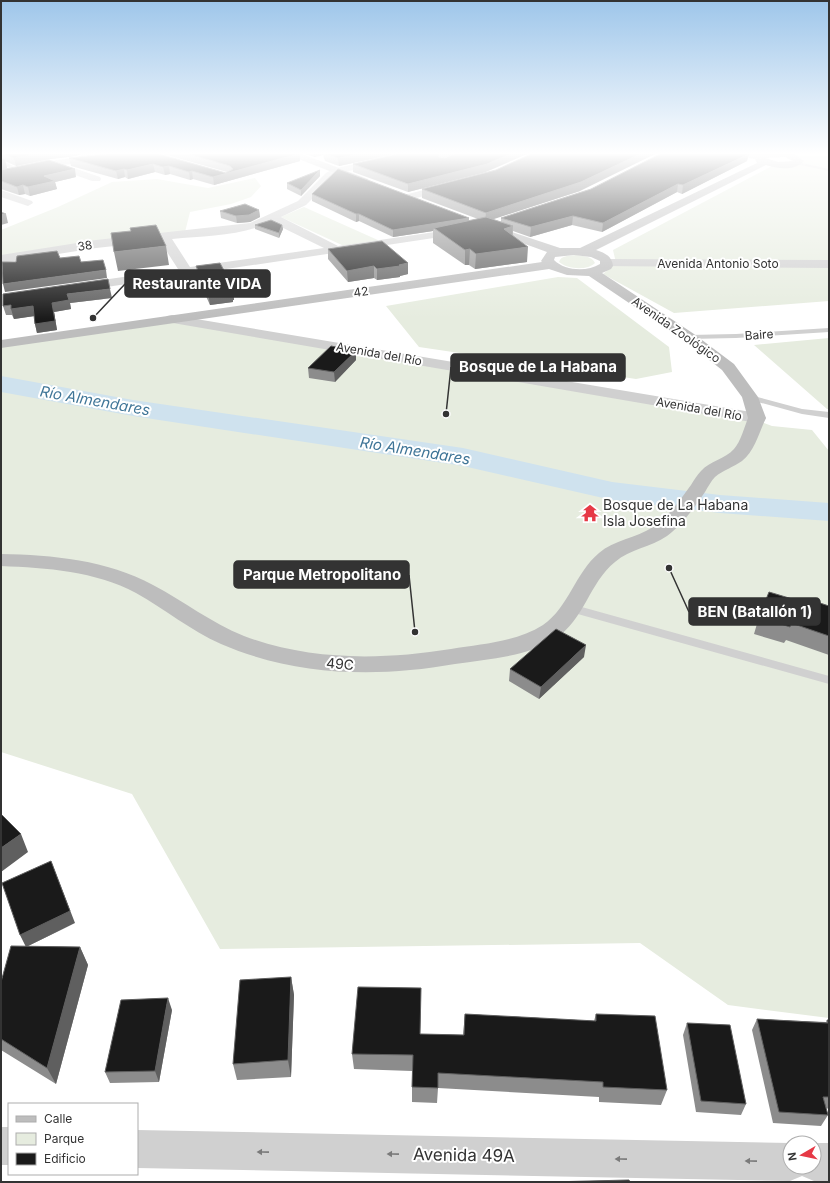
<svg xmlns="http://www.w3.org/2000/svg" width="830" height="1183" viewBox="0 0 830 1183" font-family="Inter,sans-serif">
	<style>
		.green { fill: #e6ecdf }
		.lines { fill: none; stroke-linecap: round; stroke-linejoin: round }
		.river { fill: #cfe2ee; fill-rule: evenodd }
		.lane { fill: #d0d0d0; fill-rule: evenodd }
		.street { fill: #d0d0d0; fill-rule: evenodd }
		.secondary { fill: #bdbdbd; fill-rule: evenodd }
		.wall { fill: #8c8c8c }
		.shaded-wall { fill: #5f5f5f }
		.building { fill: #1a1a1a; stroke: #5f5f5f }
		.oneway { fill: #7a7a7a }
		.labels { text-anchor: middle; stroke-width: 4; stroke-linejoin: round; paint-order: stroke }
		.far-street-label { font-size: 12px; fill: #333; stroke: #fff }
		.poi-label { font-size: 14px; fill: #333; stroke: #fff; text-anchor: start }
		.street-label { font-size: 14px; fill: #333; stroke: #fff }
		.water-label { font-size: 15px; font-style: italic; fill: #3f7597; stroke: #fff }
		.near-street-label { font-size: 17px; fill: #333; stroke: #fff }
		.leader { fill: none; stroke: #333; stroke-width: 1.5 }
		.callout-dot { fill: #333; stroke: #fff; stroke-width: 1.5 }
		.callout { fill: #333; stroke: #333; stroke-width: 1.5 }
		.callout-label { font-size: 15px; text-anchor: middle; font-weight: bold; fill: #fff }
	</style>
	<rect width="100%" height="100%" fill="#fff"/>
	<!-- green -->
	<path class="green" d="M796 155 829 156V301L674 313 603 274 616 263 613 250 774 165 793 164Z
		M255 178 261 186 251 197 231 204 190 212 185 232 1 257V230L58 207 112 182 157 179 208 188Z
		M304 207 380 241 344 246 281 217Z
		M576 255C583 256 592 256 595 263 587 271 567 269 559 262 561 255 570 256 576 255Z
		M558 277 577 278 669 347 672 372 636 379 419 347 386 306Z
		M172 319 753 419 772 426 812 430 829 451V1018L728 1005 640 943 220 949 132 794 1 752V341Z
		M829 338V409H827L754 345Z"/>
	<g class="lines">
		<!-- river -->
		<path class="river" d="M1 376 133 400 463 448 612 482 720 495 829 503V521L720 513 612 500 463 466 133 416 1 392Z"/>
		<!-- lane -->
		<path class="lane" d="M1 160 19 169V170L15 171 1 163Z
			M797 162 829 169V171L795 164Z
			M829 328V332L736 338 689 339 685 337 689 335 736 334Z
			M747 395H750L802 409 829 412V418L802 414 747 399 746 397Z
			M571 604 829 676V684L567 611 565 608 567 605Z"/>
		<!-- street -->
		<path class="street" d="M84 154H97L95 156 78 162 73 159Z
			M400 154H417L415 156 340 173 334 177 306 205 281 217 338 246 463 228 467 229 469 231 467 233 80 291 75 290 73 287 75 284 178 269 160 241 96 248 1 263V255L96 240 250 223 298 201 326 173 333 169ZM271 222 324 248 190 267 172 239C205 236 241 236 271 222Z
			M50 160 100 177 101 179 100 181H92L47 165 45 163 47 161Z
			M452 183 456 184 457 186 456 188 408 200 403 197 404 195Z
			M1 190 32 201 33 203 28 206 1 197Z
			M608 259 829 260V268L604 266 602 263 604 260Z
			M172 315 757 413 763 414 766 418 763 422 757 423 167 322 165 319 167 316Z
			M1 1127H9V1165H1Z
			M137 1130 790 1143V1167H814V1143H829V1181H814L802 1176 790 1181 137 1168Z"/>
		<!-- secondary -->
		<path class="secondary" d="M104 154H143L138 157 52 166 1 177V171C35 163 69 158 104 154Z
			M289 154H302L368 179 369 181 368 183H360L291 156Z
			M737 154H794L804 161C795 171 777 169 766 165L596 250C605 253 612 256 613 266L611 269 602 273 694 334 734 364 758 397 766 418C759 432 755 451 742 461 734 467 723 470 715 477 711 481 708 487 705 492 694 508 683 524 667 536 651 547 630 549 615 562 589 583 585 619 555 639 526 657 488 659 455 664 376 678 295 676 221 644 191 631 165 609 136 593 95 571 47 568 1 566V554C53 555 107 560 153 585 184 601 211 623 244 636 310 661 382 660 451 649 482 644 516 642 543 625 569 607 575 573 599 553 614 540 636 538 653 527 669 516 680 500 691 485 694 480 697 475 701 471 710 461 725 459 734 449 741 441 744 428 748 418L742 397 722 370 684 340 589 276 567 275 549 269 1 348V340L542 262 541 261 547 252 484 229 482 227 484 225 488 224 560 248H580L757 163 755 159 739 156ZM785 157 793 161 778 162 766 158ZM574 255 591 257 600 261V264C587 272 565 271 554 260L555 257Z"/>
	</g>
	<!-- wall -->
	<path class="wall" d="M1 154H81L76 156 50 159 16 166 5 161 7 168 76 177 55 182 57 189 30 196 25 194 19 195 1 189Z
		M107 154 226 173 227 172 163 154H300V161L214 185 193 179 190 180 170 174 165 175 155 172 128 179 125 177 118 179 71 166 69 158Z
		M306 154H394L339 166 325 161 323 155 314 157Z
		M747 161 682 194 677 192 602 232 572 225 530 237 513 231V235L527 262 475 269 469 265H465L433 243V231L393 237 359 221 356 222 312 201V194L469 218V221L478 219 422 198V189L496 170 580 191 492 219 501 222V218Z
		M353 164 486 172 408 192 353 172Z
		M320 176 301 196 287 189V183Z
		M259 210 260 217 250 222 237 223 221 218 220 211Z
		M255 225H282L283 229 279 238 255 229Z
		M328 249 408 274 400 276V277L377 280 374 278 348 282 328 259Z
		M196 266 233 287 234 300H233V302L210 305 198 279Z
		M112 298 70 303 71 309 54 312 57 330 37 333 35 324 34 316 14 319 12 315H6L3 306Z
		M356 360 335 382 309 378 308 368Z
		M809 604 829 606V655L786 640 784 643 754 634 759 617Z
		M584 657 539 699 509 681 510 669Z
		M75 923 28 946 80 947 88 965 56 1084 1 1050V982L26 946Z
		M291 977 294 995 291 1077 237 1080 233 1064Z
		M421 988 420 1034 463 1035 465 1014 594 1021 596 1014 667 1090 661 1105 599 1102V1097L438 1088 437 1103 412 1102V1071L354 1069 352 1054Z
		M172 1010 159 1082 110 1083 105 1072Z
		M757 1019 826 1022 827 1020H829V1109L826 1108 828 1115 821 1126 773 1123 752 1030Z
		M687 1023 746 1104 741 1115 696 1112 683 1035Z"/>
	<!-- shaded-wall -->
	<path class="shaded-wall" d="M35 154H81L76 156 50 159 16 166 14 158Z
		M298 154H300V161L214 185 213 177Z
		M314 154H323V155L314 157Z
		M359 154H394L339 166 338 158Z
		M442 154H458L439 165V155Z
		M510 154H527L486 172 408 192V184Z
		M640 154H655L580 191 485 222 486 213Z
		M749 154 747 161 682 194 683 185Z
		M5 160 7 168 1 170V161Z
		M153 164 155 172 128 179 127 170Z
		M169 166 170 174 165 175 163 167Z
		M75 169 76 177 55 182 57 189 30 196 28 187 44 176Z
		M124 169 125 177 118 179 116 171Z
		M320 170V176L301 196V190Z
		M192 171 193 179 190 180 189 172Z
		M678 184 677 192 602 232 603 223Z
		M23 185 25 194 19 195 17 187Z
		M259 210 260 217 250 222 237 223 236 216Z
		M6 214 8 223 1 225V215Z
		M356 214H359V221L356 222Z
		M573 216 572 225 530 237 531 227Z
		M469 218 468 225 434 228 433 231 393 237V230Z
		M282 225 283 229 279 238V233Z
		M513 226 512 241 504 229Z
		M166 246 169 265 118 271 114 252Z
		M528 247 527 262 475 269 476 254Z
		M470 249 469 265H465V250Z
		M408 263V274L400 276V277L377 280V269Z
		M374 266V278L348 282 347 271Z
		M106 270 107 278 5 292 3 284Z
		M233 287 234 300H233V302L210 305 208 292Z
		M110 289 112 298 70 303 71 309 54 312 57 330 37 333 35 324 52 303 67 294Z
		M33 306 35 316 14 319 11 309Z
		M356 351V360L335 382 334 372Z
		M586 645 584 657 539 699 541 687Z
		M21 834 28 852 1 872V848Z
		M51 861 75 923 26 947 20 935Z
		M80 947 88 965 56 1084 47 1068Z
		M291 977 294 995 291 1077 288 1060Z
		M168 998 172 1010 159 1082 155 1071Z"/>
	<!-- building -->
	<path class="building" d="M5 154H35L14 158Z
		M107 154H159L226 173 233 169 230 166 189 154H298L213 177 192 171 189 172 169 166 163 167 153 164 127 170 124 169 116 171 69 158Z
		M326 154H359L338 158Z
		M397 154H442L439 155V157L445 158 454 154H510L487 164 408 184 353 164Z
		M531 154H640L581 182 486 213 422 189 496 170Z
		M660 154H749L683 185 678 184 603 223 573 216 531 227 501 218 591 189Z
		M1 158 5 160 1 161Z
		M49 160 75 169 44 176 55 181 28 187 23 185 17 187 1 181V170Z
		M338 169 469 218 393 230 359 214H356L312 194Z
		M320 170 301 190 287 183Z
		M245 204 259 210 249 215 236 216 220 211Z
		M1 212 6 214 1 215Z
		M486 217 513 226 504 229 528 247 476 254 470 249 465 250 434 228Z
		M271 220 282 225 279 233 255 225Z
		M156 225 166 246 114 252 111 233 131 231 130 228Z
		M382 241 408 263 399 265 400 266 377 269 374 266 347 271 328 249Z
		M57 251 60 258 79 256 81 262 103 260 106 270 3 284 2 262H16L17 256Z
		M220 263 233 287H230L231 289 208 292 196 266Z
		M108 279 110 289 67 294 69 300 52 303 55 321 35 324 33 306 11 309V305L3 306V294Z
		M331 346 356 351 334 372 308 368Z
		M769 592 809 604 811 600 829 606V636L791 623 790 627 759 617Z
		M556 629 586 645 541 687 510 669Z
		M1 814 21 834 1 848Z
		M51 861 70 911 20 935 2 883Z
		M11 946 80 947 47 1068 1 1039V982Z
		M291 977 288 1060 233 1064 240 980Z
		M358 987 421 988 420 1034 464 1035 465 1014 596 1021V1014L655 1016 667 1090 603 1087V1082L438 1073V1088L412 1087 413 1055 352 1054Z
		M168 998 155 1071 105 1072 121 1000Z
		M757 1019 828 1023 827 1020H829V1097H823L828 1115 779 1112Z
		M687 1023 730 1025 746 1104 701 1101Z
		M629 1180 630 1182H549Z"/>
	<!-- one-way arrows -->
	<defs><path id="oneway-solid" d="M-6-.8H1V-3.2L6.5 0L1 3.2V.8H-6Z"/></defs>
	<g class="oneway">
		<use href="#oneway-solid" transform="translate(263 1152) rotate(-179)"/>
		<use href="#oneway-solid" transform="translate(393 1154) rotate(-179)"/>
		<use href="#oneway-solid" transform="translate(621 1159) rotate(-179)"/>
		<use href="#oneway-solid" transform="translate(751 1161) rotate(-179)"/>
	</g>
	<!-- sky -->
	<linearGradient id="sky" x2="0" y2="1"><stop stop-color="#9ec6ea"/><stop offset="0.48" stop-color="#fff"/><stop offset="1" stop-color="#fff" stop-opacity="0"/></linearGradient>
	<rect width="830" height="319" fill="url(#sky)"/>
	<!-- icons -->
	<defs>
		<g id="temple-bare" transform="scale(1.38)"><path d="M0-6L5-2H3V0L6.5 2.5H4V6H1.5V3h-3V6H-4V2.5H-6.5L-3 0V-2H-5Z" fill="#e63946" stroke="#fff" stroke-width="2.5" paint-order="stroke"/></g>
	</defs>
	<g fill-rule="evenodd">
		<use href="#temple-bare" x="590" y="513"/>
	</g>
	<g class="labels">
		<!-- far-street labels -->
		<g class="far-street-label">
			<text transform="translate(85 246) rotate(-9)" y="4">38</text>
			<text x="718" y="268">Avenida Antonio Soto</text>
			<text transform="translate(361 292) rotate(-8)" y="4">42</text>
			<text transform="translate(676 330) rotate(35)" y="4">Avenida Zoológico</text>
			<text transform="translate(759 335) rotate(-4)" y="4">Baire</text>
			<text transform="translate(379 354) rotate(10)" y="4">Avenida del Río</text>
			<text transform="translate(699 409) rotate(10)" y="4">Avenida del Río</text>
		</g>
		<!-- poi labels -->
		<g class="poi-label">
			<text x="603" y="510">Bosque de La Habana<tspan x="603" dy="16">Isla Josefina</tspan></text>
		</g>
		<!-- street labels -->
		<g class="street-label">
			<text transform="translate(340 664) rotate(5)" y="5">49C</text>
		</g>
		<!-- water labels -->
		<g class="water-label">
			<text transform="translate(95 401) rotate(10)" y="5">Río Almendares</text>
			<text transform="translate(415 451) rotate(9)" y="5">Río Almendares</text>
		</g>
		<!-- near-street labels -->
		<g class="near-street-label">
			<text transform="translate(464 1155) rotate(1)" y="6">Avenida 49A</text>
		</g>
	</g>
	<!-- callouts -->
	<path class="leader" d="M93 318L125 284M446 414L451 367M415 632L409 575M669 568L689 612"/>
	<g class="callout-dot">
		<circle cx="93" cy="318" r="4"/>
		<circle cx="446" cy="414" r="4"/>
		<circle cx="415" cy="632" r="4"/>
		<circle cx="669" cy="568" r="4"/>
	</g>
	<g class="callout">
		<rect x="125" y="270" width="145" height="27" rx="4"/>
		<rect x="451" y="354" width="174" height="27" rx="4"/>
		<rect x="234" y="561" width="175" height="27" rx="4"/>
		<rect x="689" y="598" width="131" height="27" rx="4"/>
	</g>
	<g class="callout-label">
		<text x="197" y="289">Restaurante VIDA</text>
		<text x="538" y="372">Bosque de La Habana</text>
		<text x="322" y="580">Parque Metropolitano</text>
		<text x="755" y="617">BEN (Batallón 1)</text>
	</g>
	<!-- border -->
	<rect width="830" height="1183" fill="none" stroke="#333333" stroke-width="4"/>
	<!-- legend -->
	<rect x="8" y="1103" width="130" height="72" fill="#ffffff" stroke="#adadad"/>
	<rect x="16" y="1116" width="20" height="6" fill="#bdbdbd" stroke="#adadad"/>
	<text x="44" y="1123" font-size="12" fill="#333333">Calle</text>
	<rect x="16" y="1133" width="20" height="12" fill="#e6ecdf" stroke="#adadad"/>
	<text x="44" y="1143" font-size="12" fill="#333333">Parque</text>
	<rect x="16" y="1153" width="20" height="12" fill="#1a1a1a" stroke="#adadad"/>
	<text x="44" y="1163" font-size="12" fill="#333333">Edificio</text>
	<!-- north arrow -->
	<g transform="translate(802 1155) rotate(261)"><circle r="19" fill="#ffffff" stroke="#adadad"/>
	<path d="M0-3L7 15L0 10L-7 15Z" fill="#e63946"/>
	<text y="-6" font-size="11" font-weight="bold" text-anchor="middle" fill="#333333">N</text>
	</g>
</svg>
